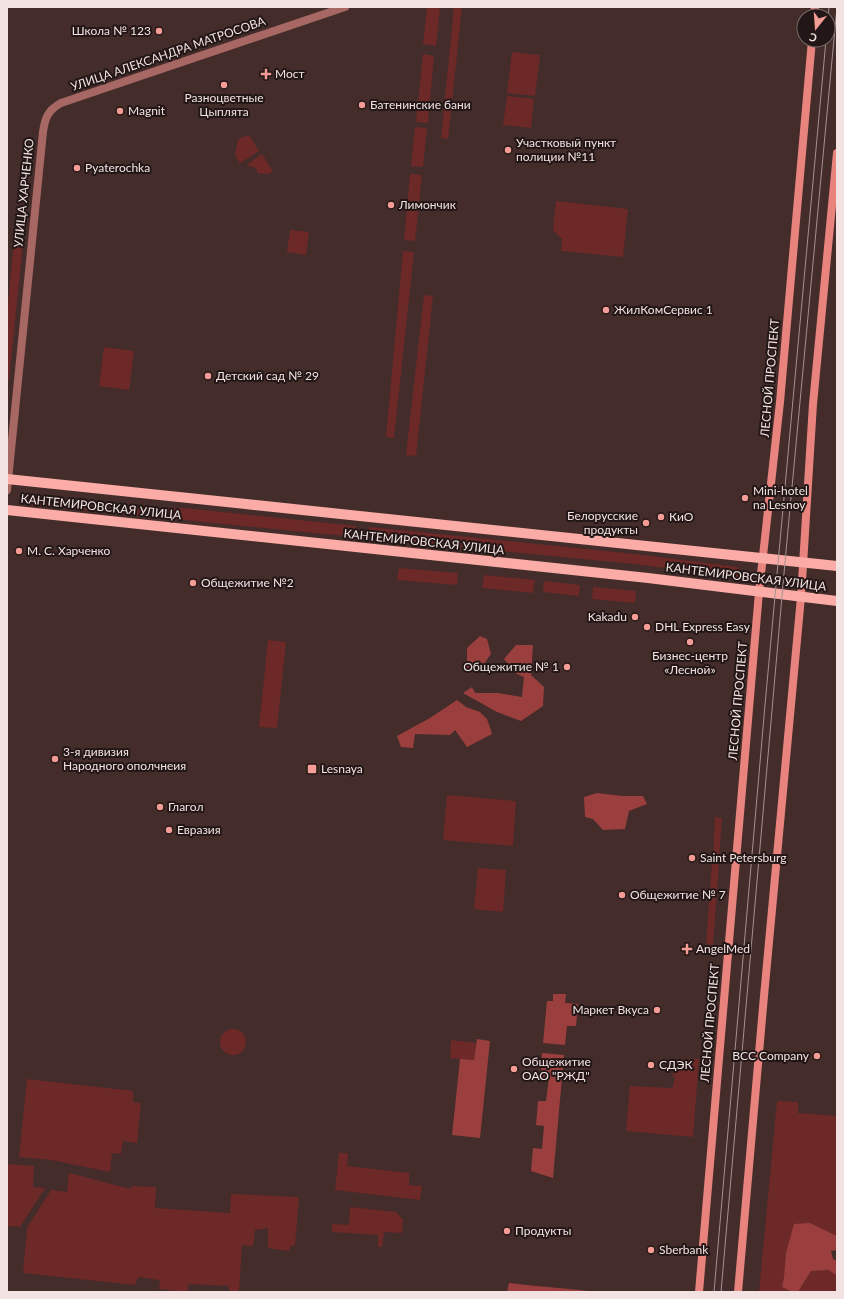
<svg xmlns="http://www.w3.org/2000/svg" width="844" height="1299" viewBox="0 0 844 1299" font-family="Lato,sans-serif">
	<style>
		.green { fill: #6c2928 }
		.forest { fill: #9b3f3e }
		.lines { fill: none; stroke-linecap: round; stroke-linejoin: round }
		.tertiary { stroke: #a76763; stroke-width: 8 }
		.secondary { stroke: #e8837e; stroke-width: 8 }
		.primary { stroke: #fbaca6; stroke-width: 10 }
		.tram { stroke: #a49190; stroke-width: 1 }
		.poi-dot { fill: #f59c96; stroke: #221716; stroke-width: 1.5 }
		.labels { text-anchor: middle; stroke-width: 4; stroke-linejoin: round; paint-order: stroke }
		.poi-label { font-size: 12px; fill: #f2e2e1; stroke: #221716; text-anchor: start }
		.street-label { font-size: 12px; fill: #f2e2e1; stroke: #221716 }
	</style>
	<rect width="100%" height="100%" fill="#432c2a"/>
	<!-- green -->
	<path class="green" d="M427 7 440 8 436 46 423 44Z
		M454 7H462L448 139 441 138Z
		M512 52 540 55 535 96 507 93Z
		M423 54 434 56 428 123 416 122Z
		M507 96 534 99 531 128 503 125Z
		M415 127 427 128 423 167 411 166Z
		M249 135 259 151 240 163 235 155 238 139Z
		M262 154 273 171 268 174 257 173V169L253 167 248 166V164Z
		M410 174 422 175 415 241 404 240Z
		M556 201 628 209 623 257 561 251 562 239 553 230Z
		M16 222 25 223 9 380H7V314Z
		M290 230 309 232 306 255 287 252Z
		M403 251 414 252 394 438 386 437Z
		M424 295 433 296 416 456 406 455Z
		M104 347 134 351 129 390 99 386Z
		M24 500 117 509 184 508 356 526 355 537 23 504 22 501Z
		M369 527 635 554 737 567 740 569 741 573 739 577H735L634 564 368 538Z
		M399 568 458 573 457 585 397 580Z
		M484 575 535 580 533 593 482 588Z
		M544 581 580 585 579 596 543 592Z
		M593 587 636 591 635 603 592 599Z
		M268 640 286 642 277 728 259 727Z
		M447 795 516 801 513 846 443 840Z
		M715 817 722 818 719 858H713Z
		M712 863H719L713 945 706 944Z
		M478 868 506 870 503 912 474 909Z
		M220 1042a13 13 0 1 1 26 0a13 13 0 1 1-26 0Z
		M451 1040 476 1043 474 1061 450 1058Z
		M681 1059H699L693 1137 626 1131 630 1086 672 1088 675 1078 673 1076 674 1070H677L678 1063H681Z
		M27 1079 133 1091V1102L141 1103 137 1143 123 1141 121 1154 112 1153 110 1172 51 1160 19 1157Z
		M777 1101 798 1102V1113L837 1116V1236L810 1223 786 1253 784 1277 782 1287 792 1292H759Z
		M339 1153H348L347 1166 409 1173V1185L422 1186 420 1200 335 1190Z
		M7 1164 34 1166 33 1187 45 1188 20 1227 7 1226Z
		M69 1173 131 1189 132 1186 156 1187 155 1208 230 1213 231 1194 299 1197 295 1245 291 1246 289 1251 268 1248V1228L255 1230 253 1246 242 1245 239 1292H229V1286L189 1284 187 1292 159 1289 160 1280 138 1277 135 1285 23 1273 27 1228 51 1190 67 1192Z
		M350 1207 396 1212 403 1220 402 1233 384 1232 382 1247H378V1235L332 1232V1224L349 1225Z
		M830 1270 837 1276V1292H798L811 1271Z"/>
	<!-- forest -->
	<path class="forest" d="M480 636 487 639 491 654 481 668 467 671V648Z
		M516 645H533L531 675 544 687 543 706 521 721 497 712 463 693 472 687 475 693H498L522 697 524 677 515 673 504 659Z
		M457 700 466 707 480 712 487 719 492 734 467 747 455 730 450 735 415 734 413 748 401 747 397 736 430 718Z
		M597 793 622 796H643L647 804 629 811 625 829 603 830 593 819 585 817 584 797Z
		M553 994H566L565 1003 578 1004 576 1026H567L565 1045 543 1043 547 1001H553Z
		M477 1039 490 1041 480 1138 452 1135 460 1059 474 1060Z
		M542 1053 564 1055 553 1178 531 1171 533 1148 542 1149 544 1126 536 1125 538 1101H546L549 1078 541 1077Z
		M810 1223 837 1236V1250L831 1251 833 1259 837 1261V1276L829 1270 811 1271 798 1292H792L782 1287 784 1277 786 1253 794 1224Z
		M509 1283C538 1287 568 1288 597 1292H507Z"/>
	<g class="lines">
		<!-- tertiary -->
		<path class="tertiary" d="M7 490 43 132C45 118 48 110 61 103L345 7"/>
		<!-- secondary -->
		<path class="secondary" d="M814 16 815 7
			M699 1292 759 592 780 402 812 40
			M738 1292 764 996 801 597 813 404 837 153"/>
		<!-- primary -->
		<path class="primary" d="M7 479 837 566
			M7 510 648 578 837 601"/>
		<!-- tram -->
		<path class="tram" d="M828 19 829 7
			M714 1292 765 705 826 40
			M721 1292 785 562 837 7"/>
	</g>
	<!-- markers -->
	<g class="poi-dot">
		<circle cx="159" cy="31" r="4"/>
		<path d="M264 68h4v4h4v4h-4v4h-4v-4h-4v-4h4z"/>
		<circle cx="224" cy="85" r="4"/>
		<circle cx="362" cy="105" r="4"/>
		<circle cx="120" cy="111" r="4"/>
		<circle cx="508" cy="150" r="4"/>
		<circle cx="77" cy="168" r="4"/>
		<circle cx="391" cy="205" r="4"/>
		<circle cx="606" cy="310" r="4"/>
		<circle cx="208" cy="376" r="4"/>
		<circle cx="745" cy="498" r="4"/>
		<circle cx="661" cy="517" r="4"/>
		<circle cx="646" cy="523" r="4"/>
		<circle cx="19" cy="551" r="4"/>
		<circle cx="193" cy="583" r="4"/>
		<circle cx="635" cy="617" r="4"/>
		<circle cx="647" cy="627" r="4"/>
		<circle cx="690" cy="642" r="4"/>
		<circle cx="567" cy="667" r="4"/>
		<circle cx="55" cy="759" r="4"/>
		<rect x="307" y="764" width="10" height="10" rx="2"/>
		<circle cx="160" cy="807" r="4"/>
		<circle cx="169" cy="830" r="4"/>
		<circle cx="692" cy="858" r="4"/>
		<circle cx="622" cy="895" r="4"/>
		<path d="M685 943h4v4h4v4h-4v4h-4v-4h-4v-4h4z"/>
		<circle cx="657" cy="1010" r="4"/>
		<circle cx="817" cy="1056" r="4"/>
		<circle cx="651" cy="1065" r="4"/>
		<circle cx="514" cy="1069" r="4"/>
		<circle cx="507" cy="1231" r="4"/>
		<circle cx="651" cy="1250" r="4"/>
	</g>
	<g class="labels">
		<!-- poi labels -->
		<g class="poi-label">
			<text x="151" y="35" text-anchor="end">Школа № 123</text>
			<text x="275" y="78">Мост</text>
			<text x="224" y="102" text-anchor="middle">Разноцветные<tspan x="224" dy="14">Цыплята</tspan></text>
			<text x="370" y="109">Батенинские бани</text>
			<text x="128" y="115">Magnit</text>
			<text x="516" y="147">Участковый пункт<tspan x="516" dy="14">полиции №11</tspan></text>
			<text x="85" y="172">Pyaterochka</text>
			<text x="399" y="209">Лимончик</text>
			<text x="614" y="314">ЖилКомСервис 1</text>
			<text x="216" y="380">Детский сад № 29</text>
			<text x="753" y="495">Mini-hotel<tspan x="753" dy="14">na Lesnoy</tspan></text>
			<text x="638" y="520" text-anchor="end">Белорусские<tspan x="638" dy="14">продукты</tspan></text>
			<text x="669" y="521">КиО</text>
			<text x="27" y="555">М. С. Харченко</text>
			<text x="201" y="587">Общежитие №2</text>
			<text x="627" y="621" text-anchor="end">Kakadu</text>
			<text x="655" y="631">DHL Express Easy</text>
			<text x="690" y="660" text-anchor="middle">Бизнес-центр<tspan x="690" dy="14">«Лесной»</tspan></text>
			<text x="559" y="671" text-anchor="end">Общежитие № 1</text>
			<text x="63" y="756">3-я дивизия<tspan x="63" dy="14">Народного ополчнеия</tspan></text>
			<text x="321" y="773">Lesnaya</text>
			<text x="168" y="811">Глагол</text>
			<text x="177" y="834">Евразия</text>
			<text x="700" y="862">Saint Petersburg</text>
			<text x="630" y="899">Общежитие № 7</text>
			<text x="696" y="953">AngelMed</text>
			<text x="649" y="1014" text-anchor="end">Маркет Вкуса</text>
			<text x="809" y="1060" text-anchor="end">BCC Company</text>
			<text x="522" y="1066">Общежитие<tspan x="522" dy="14">ОАО "РЖД"</tspan></text>
			<text x="659" y="1069">СДЭК</text>
			<text x="515" y="1235">Продукты</text>
			<text x="659" y="1254">Sberbank</text>
		</g>
		<!-- street labels -->
		<g class="street-label">
			<text transform="translate(168 54) rotate(-19)" y="4">УЛИЦА АЛЕКСАНДРА МАТРОСОВА</text>
			<text transform="translate(24 193) rotate(-84)" y="4">УЛИЦА ХАРЧЕНКО</text>
			<text transform="translate(770 378) rotate(-85)" y="4">ЛЕСНОЙ ПРОСПЕКТ</text>
			<text transform="translate(101 507) rotate(6)" y="4">КАНТЕМИРОВСКАЯ УЛИЦА</text>
			<text transform="translate(424 542) rotate(6)" y="4">КАНТЕМИРОВСКАЯ УЛИЦА</text>
			<text transform="translate(746 577) rotate(7)" y="4">КАНТЕМИРОВСКАЯ УЛИЦА</text>
			<text transform="translate(738 701) rotate(-85)" y="4">ЛЕСНОЙ ПРОСПЕКТ</text>
			<text transform="translate(710 1023) rotate(-85)" y="4">ЛЕСНОЙ ПРОСПЕКТ</text>
		</g>
	</g>
	<!-- border -->
	<rect width="844" height="1299" fill="none" stroke="#f2e2e1" stroke-width="16"/>
	<!-- north arrow -->
	<g transform="translate(816 28) rotate(197)"><circle r="19" fill="#221716" stroke="#756867"/>
	<path d="M0-3L7 15L0 10L-7 15Z" fill="#f59c96"/>
	<text y="-6" font-size="11" font-weight="bold" text-anchor="middle" fill="#f2e2e1">С</text>
	</g>
</svg>
